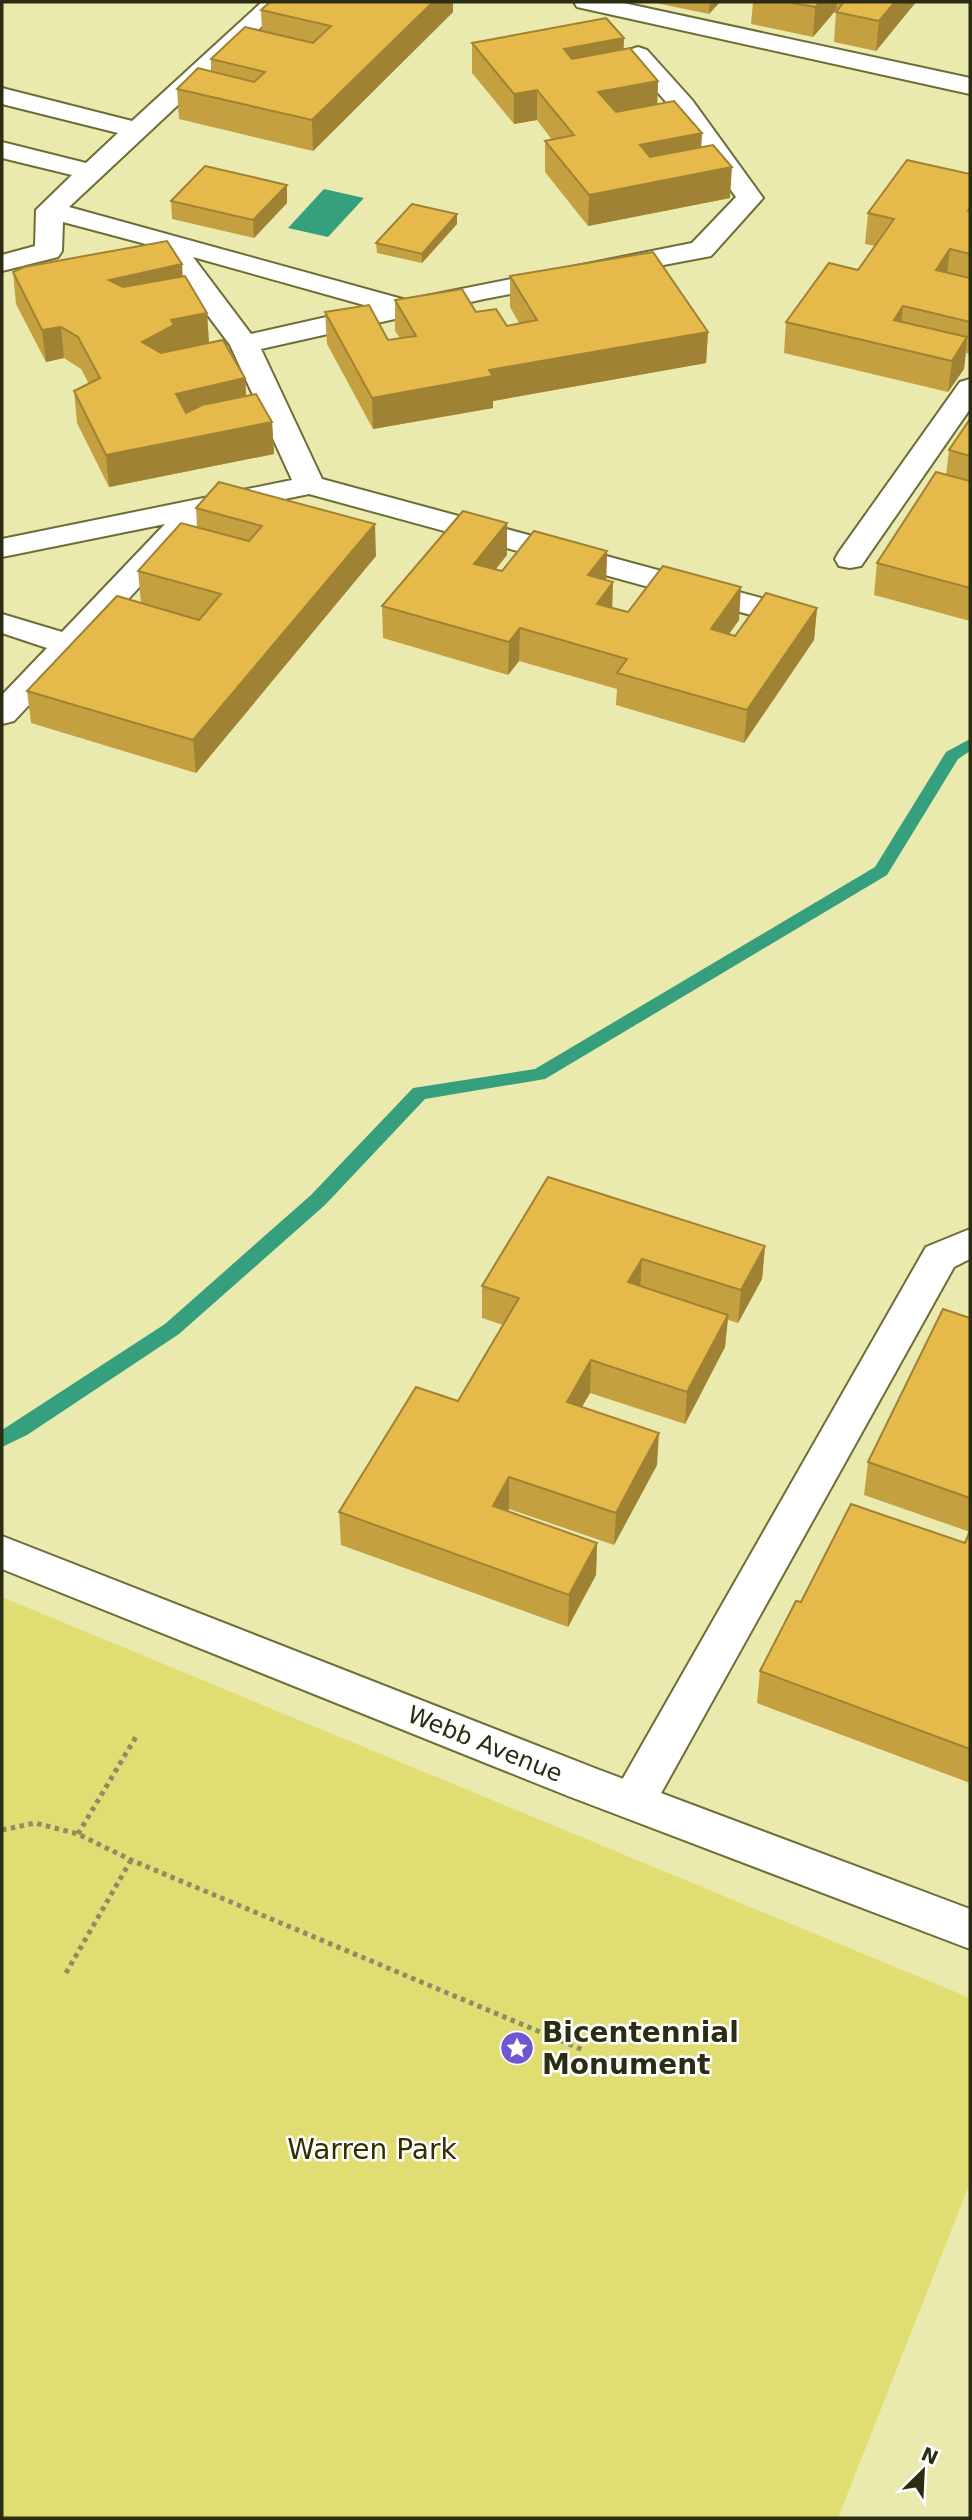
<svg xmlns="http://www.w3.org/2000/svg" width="972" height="2520" viewBox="0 0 972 2520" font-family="'DejaVu Sans',sans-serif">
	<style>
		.green { fill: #e0de73 }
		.water { fill: #369f7d }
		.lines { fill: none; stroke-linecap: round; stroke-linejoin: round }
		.stream { fill: #369f7d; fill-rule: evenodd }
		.lane-casing { stroke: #6e6d36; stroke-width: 4 }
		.street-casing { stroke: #6e6d36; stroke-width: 4 }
		.path { stroke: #8d8d64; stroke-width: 5; stroke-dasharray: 4.5 4.5; stroke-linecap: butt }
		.lane { fill: #fff; fill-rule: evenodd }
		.street { fill: #fff; fill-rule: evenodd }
		.wall { fill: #c5a040 }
		.shaded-wall { fill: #a08234 }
		.building { fill: #e5ba4a; stroke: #a08234; stroke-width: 2 }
		.labels { text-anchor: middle; stroke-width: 5; stroke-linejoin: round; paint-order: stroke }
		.street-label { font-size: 24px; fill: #2c2c15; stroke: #fff }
		.near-poi-label { font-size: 28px; font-weight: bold; fill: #2c2c15; stroke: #fff; text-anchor: start }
		.near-park-label { font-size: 28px; fill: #312f00; stroke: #fff }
	</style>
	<rect width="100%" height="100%" fill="#eaeaaf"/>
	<!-- green -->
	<path class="green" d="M2 1597 970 1998V2183L838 2518H2Z"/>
	<!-- water -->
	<path class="water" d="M324 189 364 198 328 237 288 228Z"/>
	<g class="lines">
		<!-- stream -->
		<path class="stream" d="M970 739V751L958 759 887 875 545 1079 425 1099 325 1205 179 1334 27 1435 2 1447V1430L165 1324 311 1195 413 1088 535 1069 875 867 946 752Z"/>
		<!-- lane casing -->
		<g class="lane-casing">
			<path id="lane" d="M262 2H288L69 207 406 300 692 243 736 197 674 111 625 55 629 50 638 47 647 50 692 100 763 198 711 256 484 299 261 349 322 479 802 609 807 616 802 623 791 625 780 623 309 494 207 515 14 721 2 724V695L47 648 2 633V614L62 632 165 524 2 557V539L292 480 230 345 157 247 63 222 62 251 58 257 2 271V255L35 246 36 210 72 175 2 158V142L86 163 118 133 2 104V88L132 121ZM193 257 371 307 251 334Z
				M574 2H619L970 78V94L586 9 577 7Z
				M970 379V409L861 566 850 568 839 566 835 559 839 552 960 382Z
				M970 1229V1259L954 1267 650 1813 634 1819 618 1813 612 1800 618 1787 926 1247Z"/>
		</g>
		<!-- street casing -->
		<g class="street-casing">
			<path id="street" d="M2 1536 597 1769 970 1909V1949L568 1796 2 1569Z"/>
		</g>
		<!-- path -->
		<path class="path" d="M2 1830 35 1823 78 1834 131 1860 583 2050
			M78 1834 137 1735
			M66 1973 131 1860"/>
		<!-- lane -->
		<use href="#lane" class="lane"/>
		<!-- street -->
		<use href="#street" class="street"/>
	</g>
	<!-- wall -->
	<path class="wall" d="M270 2H453V12L313 151 179 119 177 89 211 72V59L262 32 261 10Z
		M651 2H720L709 14Z
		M753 2H916L876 51 834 42 836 12 838 10H836L813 37 751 24Z
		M624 38 623 49 658 81 657 104 702 133 701 147 730 198 588 226 545 172V141L552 140 537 120 514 124 472 73V43Z
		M970 174V354L966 353 964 369 948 392 784 353 786 322 858 270 875 246 865 244 868 213Z
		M171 201 287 203 254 238 172 219Z
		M457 214V224L422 263 377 253 376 243Z
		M182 264V276L207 313 209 343 245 378 246 396 272 422 274 454 109 487 77 423 74 391 89 384 81 369 64 358 46 362 16 304 13 272Z
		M510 276 708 332 706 363 493 401V408L373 429 327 344 325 312 388 340 400 338 395 331V300L476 312 507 326 519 323 510 307Z
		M970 419V621L874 595 877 563 946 475 949 450Z
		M196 508 376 556 196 773 31 723 27 691 141 603 138 571 197 527Z
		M607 551 606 580 612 608 628 612 739 620 729 634 735 636 817 608 814 640 744 743 616 705 617 689 519 661 508 675 383 638 382 606 507 555 495 570 502 571Z
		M548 1177 765 1246 762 1279 738 1323 728 1320 725 1347 685 1424 590 1393 582 1407 657 1465 614 1545 509 1509 508 1511 597 1543 596 1575 568 1627 341 1545 339 1512 458 1401 503 1325 482 1318V1286Z
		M970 1318V1783L757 1703 760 1671 801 1602 965 1543 970 1532 864 1495 868 1462Z"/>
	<!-- shaded-wall -->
	<path class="shaded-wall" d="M433 2H453V12L313 151 312 120Z
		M710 2H720L709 14Z
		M820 2H837L836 10 813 37 815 7Z
		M895 2H916L876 51 879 21Z
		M624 38 623 68 563 79 564 49Z
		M658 81 657 111 598 123V92Z
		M537 90V120L514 124V94Z
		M702 133 700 164 639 176 640 145Z
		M732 167 730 198 588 226 589 195Z
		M287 185V203L254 238 253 220Z
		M457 214V224L422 263V254Z
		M950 249 946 280 936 270Z
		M182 264 184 296 112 311 109 280Z
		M903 306 900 338 894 320Z
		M207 313 209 345 144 373 142 342 171 320Z
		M61 327 64 358 46 362 42 330Z
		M708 332 706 363 493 401V408L373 429 372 398 489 370Z
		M967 337 964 369 948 392 952 361Z
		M245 378 247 410 178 426 176 394Z
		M272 422 274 454 109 487 106 455Z
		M507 523V555L474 596V564Z
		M375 524 376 556 196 773 193 740Z
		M607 551 606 584 588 575Z
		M613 582 612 614 597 604Z
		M741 587 739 620 709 662 711 629Z
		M817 608 814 640 744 743 747 710Z
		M520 628 519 661 508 675 509 642Z
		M765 1246 762 1279 738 1323 741 1290Z
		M642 1259 640 1291 628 1282Z
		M728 1315 725 1347 685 1424 687 1392Z
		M591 1360 590 1393 566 1434 567 1402Z
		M659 1433 657 1465 614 1545 616 1513Z
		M509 1477V1509L492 1538 493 1506Z
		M597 1543 596 1575 568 1627 569 1595Z"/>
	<!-- building -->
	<path class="building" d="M270 2H433L312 120 177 89 198 68 254 82 265 72 211 59 245 27 313 43 331 26 261 10Z
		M788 2H820L815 7Z
		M844 2H895L879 21 836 12Z
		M606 18 624 38 564 49 572 59 630 48 658 81 598 92 616 112 674 101 702 133 640 145 650 157 713 145 732 167 589 195 545 141 574 135 537 90 514 94 472 43Z
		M907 160 970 174V208L968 211 970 212V254L950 249 936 270 970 278V322L903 306 894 320 967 337 952 361 786 322 829 263 858 270 894 219 868 213Z
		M205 166 287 185 253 220 171 201Z
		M412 204 457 214 422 254 376 243Z
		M167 241 182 264 109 280 123 287 185 276 207 313 171 320 174 325 142 342 161 353 223 340 245 378 176 394 186 413 202 405 256 394 272 422 106 455 74 391 100 378 78 337 61 327 42 330 13 272 24 267Z
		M653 252 708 332 489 370 493 376 372 398 325 312 369 305 388 340 416 336 395 300 462 289 476 312 496 309 507 326 537 320 510 276Z
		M970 419V456L949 450Z
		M936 472 970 481V588L877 563Z
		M219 482 375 524 193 740 27 691 117 596 199 620 221 594 138 571 181 523 249 541 262 526 196 508Z
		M463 511 507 523 474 564 502 571 534 531 607 551 588 575 613 582 597 604 628 612 663 566 741 587 711 629 735 636 766 593 817 608 747 710 617 673 627 659 520 628 509 642 382 606Z
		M548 1177 765 1246 741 1290 642 1259 628 1282 728 1315 687 1392 591 1360 567 1402 659 1433 616 1513 509 1477 493 1506 597 1543 569 1595 339 1512 416 1387 458 1401 519 1298 482 1286Z
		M943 1309 970 1318V1498L868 1462Z
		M851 1504 965 1543 970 1531V1749L760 1671 796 1601 801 1602Z"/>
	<!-- icons -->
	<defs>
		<g id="sight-disc" transform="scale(1.75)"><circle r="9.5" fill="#6f57d1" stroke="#fff"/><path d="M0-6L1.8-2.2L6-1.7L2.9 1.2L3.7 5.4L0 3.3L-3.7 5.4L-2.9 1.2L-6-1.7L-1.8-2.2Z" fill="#fff"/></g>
	</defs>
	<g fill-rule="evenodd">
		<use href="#sight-disc" x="517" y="2048"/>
	</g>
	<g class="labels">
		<!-- street labels -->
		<g class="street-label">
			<text transform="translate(485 1744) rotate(22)" y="8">Webb Avenue</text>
		</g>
		<!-- near-poi labels -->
		<g class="near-poi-label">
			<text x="542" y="2042">Bicentennial<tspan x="542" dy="32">Monument</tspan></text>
		</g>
		<!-- near-park labels -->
		<g class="near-park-label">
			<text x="372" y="2159">Warren Park</text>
		</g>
	</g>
	<!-- border -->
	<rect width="972" height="2520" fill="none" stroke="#2c2c15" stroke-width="7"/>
	<!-- north arrow -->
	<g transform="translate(923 2471) rotate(24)" stroke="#ffffff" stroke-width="5" paint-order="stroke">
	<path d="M0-5L12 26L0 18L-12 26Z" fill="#2c2c15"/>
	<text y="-10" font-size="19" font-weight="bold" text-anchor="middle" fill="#2c2c15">N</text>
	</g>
</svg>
